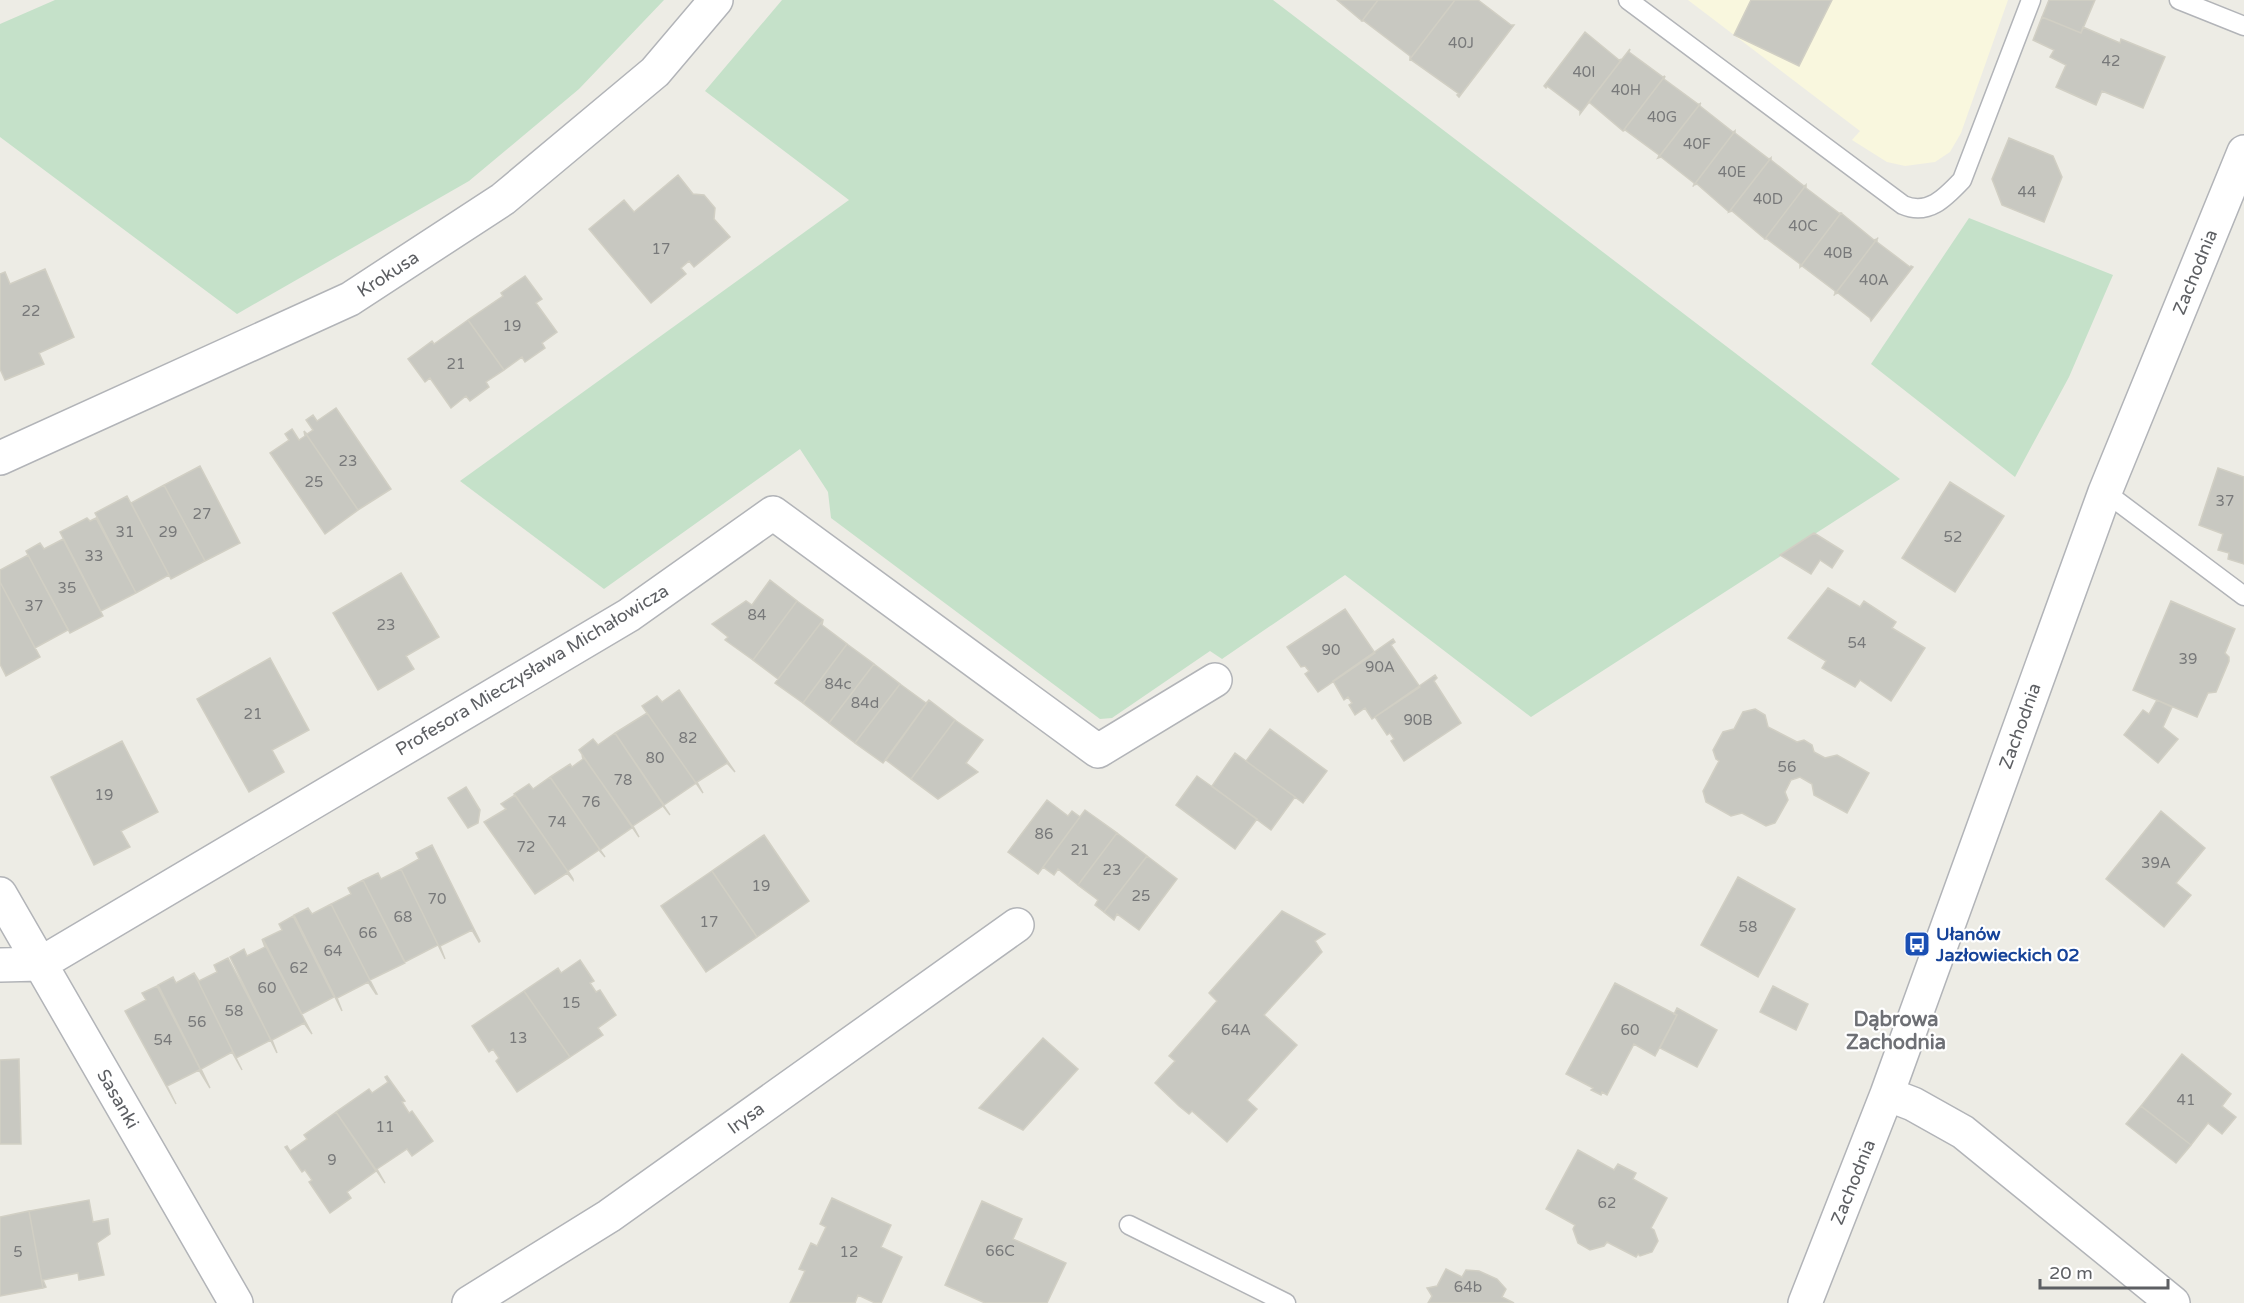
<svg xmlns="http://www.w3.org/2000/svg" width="2244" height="1303" viewBox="0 0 2244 1303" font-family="'Varela Round',sans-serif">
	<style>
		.commercial { fill: #f9f7de }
		.green { fill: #c5e1c9 }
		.building { fill: #c8c8c1; stroke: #d1cfc4; stroke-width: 1.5 }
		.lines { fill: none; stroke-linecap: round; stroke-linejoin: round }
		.service-casing { stroke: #b2b4b8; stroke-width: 21 }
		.minor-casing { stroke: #b2b4b8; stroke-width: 36 }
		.service { stroke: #fff; stroke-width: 18 }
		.minor { stroke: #fff; stroke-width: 33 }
		.labels { text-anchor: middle; stroke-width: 4.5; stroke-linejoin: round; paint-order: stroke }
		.number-label { font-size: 15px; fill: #78797a }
		.street-label { font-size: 18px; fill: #5d5f63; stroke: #fff }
		.transit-label { font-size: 18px; font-weight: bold; fill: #164399; stroke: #fff; text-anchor: start }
		.neighbourhood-label { font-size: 20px; font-weight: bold; fill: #6e7075; stroke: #fff }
	</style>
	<rect width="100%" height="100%" fill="#edece5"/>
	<!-- commercial -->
	<path class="commercial" d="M1688 0H2008L1961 133 1950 152 1935 162 1905 166 1887 162 1852 140 1860 131Z"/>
	<!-- green -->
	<path class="green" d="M55 0H664L579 89 469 181 237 314 0 137V24Z
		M782 0H1273L1900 479 1531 717 1345 575 1222 659 1210 651 1112 718 1100 719 831 518 828 492 800 449 604 589 460 481 849 200 705 91Z
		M1969 218 2113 275 2069 377 2015 477 1871 364Z"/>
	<!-- building -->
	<path class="building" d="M1337 0H1378L1362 21Z
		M1378 0H1455L1410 59V56L1364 21H1362Z
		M1455 0H1478L1511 25H1514L1459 97 1457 95 1459 94 1410 59Z
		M1751 0H1832L1799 66 1734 35Z
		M2049 0H2095L2081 33 2042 17Z
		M2042 17 2081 33 2083 27 2120 43 2121 39 2165 57 2143 108 2102 91 2096 105 2056 87 2066 65 2050 57 2054 50 2033 40Z
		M1585 32 1619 60 1622 59 1580 114V111L1547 86 1546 88 1544 86Z
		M1630 49 1629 52 1663 77 1665 76 1623 131 1590 103H1588Z
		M1665 76 1664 79 1698 104H1700L1658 158 1659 155 1625 130 1623 131Z
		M1700 104V106L1733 132 1735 131 1694 185V183L1661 157 1658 158Z
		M1735 131V133L1769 159 1771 158 1729 212 1697 184 1694 185Z
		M2009 138 2053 156 2062 177 2044 222 2002 205 1992 179Z
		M1771 158V160L1804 186 1806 185 1765 239 1732 211 1729 212Z
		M678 175 693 194 704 195 715 208 714 219 730 237 694 267 689 261 681 268 686 274 651 303 589 229 624 200 634 212Z
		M1806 185V188L1839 213H1841L1800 267V264L1767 239H1765Z
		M1841 213 1874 240 1877 239 1835 294V291L1802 266 1800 267Z
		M1877 239V242L1910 267 1911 266 1913 267 1871 321 1870 318 1838 293 1835 294Z
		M45 269 74 337 39 353 44 364 5 380 0 369V274L5 272 10 284Z
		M525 276 542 299 536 303 557 332 542 343 545 348 525 362 522 357 504 370 468 320 503 296 501 293Z
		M468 320 504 370 486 382 489 387 470 401 466 396 451 408 430 378 425 382 408 359 432 341 434 344Z
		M336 408 391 489 358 510 304 431 307 434 313 430 306 420 313 415 317 421Z
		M292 429 299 440 305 436 304 431 358 510 325 534 270 453 289 440 285 434Z
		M200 466 240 543 205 561 164 485Z
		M2218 468 2244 477V564L2228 559 2229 553 2218 550 2223 534 2199 525Z
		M1950 482 2004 516 1955 592 1902 558Z
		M164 485 205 561 171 579 131 503Z
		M127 496 169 575 136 593 95 513Z
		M87 518 90 521 96 518 136 593 101 611 60 532Z
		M1814 533 1843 551 1832 568 1820 560 1811 574 1780 555Z
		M63 539 103 616 70 633 26 551 40 543 44 549Z
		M28 555 68 630 35 648 0 582V570Z
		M401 573 439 637 406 656 414 669 378 690 333 613Z
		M770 580 797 601 753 660 725 640 728 637 712 624 746 601 752 605Z
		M0 582 40 657 6 676 0 664Z
		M1828 588 1860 607 1864 601 1896 622 1892 628 1925 648 1891 701 1860 680 1855 687 1822 668 1826 661 1788 638Z
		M797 601 823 620 778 679 753 660Z
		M2171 601 2235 629 2225 653 2229 657V661L2216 692 2208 693 2197 717 2133 690Z
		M1345 609 1375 653 1318 692 1305 674 1309 671 1305 666 1301 667 1287 647Z
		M823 620 822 625 847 644 803 703 775 683Z
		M1393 639 1395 642 1391 645 1420 687 1372 719 1365 708 1355 715 1349 705 1352 703 1348 697 1344 700 1333 681Z
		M847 644 874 664 829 723 803 703Z
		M270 658 309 730 272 750 284 772 249 792 197 699Z
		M874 664 900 684 855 743 829 723Z
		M1435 675 1437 678 1434 681 1461 723 1404 761 1391 741 1394 739 1390 733 1387 735 1375 717Z
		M900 684 926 703 929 700 883 763 855 743Z
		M679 690 735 772 727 763 697 782 703 793 642 706 657 696 662 702Z
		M929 700 955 720 911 779 886 760Z
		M2157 700 2172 707 2163 727 2178 739 2158 763 2124 735 2143 710 2149 714Z
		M1755 709 1765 715 1768 727 1797 742 1804 740 1812 745 1814 752 1825 758 1837 755 1869 773 1847 813 1814 795 1812 784 1800 777 1791 780 1785 792 1788 800 1775 823 1766 826 1742 813 1731 816 1706 802 1703 791 1719 761 1716 759 1713 750 1723 732 1734 729 1743 712Z
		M647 713 696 783 664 805 615 733Z
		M955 720 983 740 966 763 978 772 938 799 911 779Z
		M1270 729 1327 771 1303 803 1246 761Z
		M615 733 670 815 663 806 633 826 639 837 579 750 593 739 598 745Z
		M122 741 158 812 121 831 130 847 94 865 51 777Z
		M1235 753 1295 797 1271 830 1212 786Z
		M582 755 633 827 600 850 550 777 570 764 572 767 583 759Z
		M1197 776 1257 819 1235 849 1176 805Z
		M550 777 605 857 599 850 568 871 573 879 514 794 529 784 533 789Z
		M466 787 480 810 478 823 468 828 448 798Z
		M515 795 573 879V880L567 873 535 894 484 822 506 809 501 804Z
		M1047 800 1068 816 1072 811 1080 817 1038 874 1008 852Z
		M1085 810 1117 833 1078 885 1058 869 1054 875 1043 867Z
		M2161 811 2205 848 2176 883 2191 895 2164 927 2106 879Z
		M1117 833 1147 856 1104 912 1095 905 1098 900 1078 885Z
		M764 835 809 901 757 937 712 871Z
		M432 845 480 941 479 942 472 930 440 946 445 959 401 869 419 859 416 853Z
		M1147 856 1177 879 1139 930 1117 914 1114 920 1104 912Z
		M401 869 438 945 405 962 363 880 378 873 381 879Z
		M712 871 757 937 706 972 661 906Z
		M1738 877 1795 909 1758 977 1701 945Z
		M363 880 405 963 370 980 331 904 351 894 348 888Z
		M331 904 377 994H376L368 982 337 998 342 1011 294 915 308 908 312 914Z
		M1282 911 1325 934 1315 941 1322 952 1264 1015 1297 1045 1247 1100 1257 1109 1227 1142 1192 1111 1189 1114 1179 1106 1155 1083 1175 1061 1169 1056 1217 1001 1209 993Z
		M293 916 334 997 302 1014 263 939 282 930 279 924Z
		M262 939 312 1034 304 1023 272 1040 277 1053 230 957 244 949 247 956 265 947Z
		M228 958 271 1040 236 1058 194 973 199 981 217 972 214 965Z
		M580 960 594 981 590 983 596 992 600 990 616 1015 598 1028 603 1035 570 1057 524 991 558 968 561 973Z
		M194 973 242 1070 232 1052 201 1069 210 1088 158 985 173 977 176 983Z
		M1615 983 1677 1015 1655 1056 1634 1044 1607 1095 1602 1092 1601 1095 1591 1090 1593 1088 1566 1074Z
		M157 986 210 1088 199 1070 167 1086 176 1104 125 1011 146 1000 142 993Z
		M1773 986 1808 1004 1796 1030 1760 1012Z
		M524 991 570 1057 517 1092 496 1061 499 1058 493 1049 489 1052 472 1026Z
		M1677 1008 1717 1030 1697 1067 1660 1048 1677 1015 1674 1014Z
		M1043 1038 1078 1069 1023 1130 979 1108Z
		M2182 1054 2231 1094 2222 1106 2236 1117 2222 1134 2208 1123 2191 1145 2141 1106Z
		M19 1059 21 1144H0V1060Z
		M387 1076 405 1101 402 1102 409 1113 412 1111 433 1141 412 1156 407 1149 377 1169 385 1183 336 1112 369 1089 372 1093 388 1082 385 1077Z
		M2141 1106 2191 1145 2176 1163 2126 1124Z
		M336 1112 376 1171 347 1192 351 1198 330 1213 309 1182 312 1180 305 1170 302 1172 285 1147 287 1146 290 1151 307 1139 304 1135Z
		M1578 1150 1614 1170 1618 1164 1636 1173 1633 1179 1667 1198 1651 1228 1654 1230 1658 1241 1652 1252 1640 1256 1638 1254 1636 1257 1607 1242 1604 1246 1590 1250 1578 1243 1573 1229 1575 1225 1546 1209Z
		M832 1198 891 1225 881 1247 902 1257 881 1303H875L858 1295 855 1303H790L805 1271 799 1269 811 1243 817 1246 826 1227 820 1224Z
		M89 1200 93 1222 108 1219 110 1234 97 1243 104 1275 79 1280 78 1273 43 1280 46 1287 43 1288 29 1211Z
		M982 1201 1022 1219 1013 1239 1066 1263 1047 1303H985L945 1285Z
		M29 1211 43 1288 0 1296V1217Z
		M1446 1269 1462 1277 1466 1270 1479 1271 1497 1279 1506 1289 1502 1297 1514 1303H1428L1432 1296 1427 1288 1437 1286Z"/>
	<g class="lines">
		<!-- service casing -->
		<g class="service-casing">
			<path id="service" d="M1628 0 1903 205C1928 216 1945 198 1962 180L2031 0
				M2179 0 2244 26
				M2105 492 2244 596
				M1129 1225 1286 1303"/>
		</g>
		<!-- minor casing -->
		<g class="minor-casing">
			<path id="minor" d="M0 458 350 299 503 199 655 72 716 0
				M0 894 236 1303
				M0 965 40 964 629 615 773 513 1098 751 1215 680
				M1887 1094 1913 1104 1963 1132 2173 1303
				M469 1303 609 1216 1017 925
				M1805 1303 1887 1094 2105 492 2244 152"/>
		</g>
		<!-- service -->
		<use href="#service" class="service"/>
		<!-- minor -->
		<use href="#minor" class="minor"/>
	</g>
	<!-- icons -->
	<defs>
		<g id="bus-square" transform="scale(1.35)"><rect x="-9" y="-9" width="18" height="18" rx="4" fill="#1a4fb4" stroke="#fff"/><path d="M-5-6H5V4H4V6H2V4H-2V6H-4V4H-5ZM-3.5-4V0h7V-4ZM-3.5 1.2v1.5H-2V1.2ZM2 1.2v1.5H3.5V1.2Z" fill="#fff"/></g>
	</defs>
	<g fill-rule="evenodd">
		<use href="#bus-square" x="1917" y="944"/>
	</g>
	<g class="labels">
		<!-- number labels -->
		<g class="number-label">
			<text x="1461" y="48">40J</text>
			<text x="2111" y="66">42</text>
			<text x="1584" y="77">40I</text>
			<text x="1626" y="95">40H</text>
			<text x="1662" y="122">40G</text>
			<text x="1697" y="149">40F</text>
			<text x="1732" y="177">40E</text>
			<text x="2027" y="197">44</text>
			<text x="1768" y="204">40D</text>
			<text x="1803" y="231">40C</text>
			<text x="661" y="254">17</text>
			<text x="1838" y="258">40B</text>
			<text x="1874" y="285">40A</text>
			<text x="31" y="316">22</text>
			<text x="512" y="331">19</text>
			<text x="456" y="369">21</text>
			<text x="348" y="466">23</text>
			<text x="314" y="487">25</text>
			<text x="2225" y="506">37</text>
			<text x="202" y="519">27</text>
			<text x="125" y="537">31</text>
			<text x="168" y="537">29</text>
			<text x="1953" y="542">52</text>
			<text x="94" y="561">33</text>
			<text x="67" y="593">35</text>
			<text x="34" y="611">37</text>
			<text x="757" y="620">84</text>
			<text x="386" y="630">23</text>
			<text x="1857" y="648">54</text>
			<text x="1331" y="655">90</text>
			<text x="2188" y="664">39</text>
			<text x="1380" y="672">90A</text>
			<text x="838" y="689">84c</text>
			<text x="865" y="708">84d</text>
			<text x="253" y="719">21</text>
			<text x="1418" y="725">90B</text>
			<text x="688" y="743">82</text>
			<text x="655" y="763">80</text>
			<text x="1787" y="772">56</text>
			<text x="623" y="785">78</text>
			<text x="104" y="800">19</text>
			<text x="591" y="807">76</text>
			<text x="557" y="827">74</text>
			<text x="1044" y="839">86</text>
			<text x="526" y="852">72</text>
			<text x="1080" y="855">21</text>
			<text x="2156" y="868">39A</text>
			<text x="1112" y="875">23</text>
			<text x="761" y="891">19</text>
			<text x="1141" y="901">25</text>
			<text x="437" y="904">70</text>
			<text x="403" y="922">68</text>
			<text x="709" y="927">17</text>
			<text x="1748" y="932">58</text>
			<text x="368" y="938">66</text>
			<text x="333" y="956">64</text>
			<text x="299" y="973">62</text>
			<text x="267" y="993">60</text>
			<text x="571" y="1008">15</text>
			<text x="234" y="1016">58</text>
			<text x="197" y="1027">56</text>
			<text x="1236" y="1035">64A</text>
			<text x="1630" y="1035">60</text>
			<text x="518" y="1043">13</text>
			<text x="163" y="1045">54</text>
			<text x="2186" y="1105">41</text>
			<text x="385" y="1132">11</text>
			<text x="332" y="1165">9</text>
			<text x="1607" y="1208">62</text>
			<text x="1000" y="1256">66C</text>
			<text x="18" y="1257">5</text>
			<text x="849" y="1257">12</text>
			<text x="1468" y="1292">64b</text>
		</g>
		<!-- street labels -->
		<g class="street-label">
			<text transform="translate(2195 272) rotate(-68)" y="6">Zachodnia</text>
			<text transform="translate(388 274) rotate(-33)" y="6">Krokusa</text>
			<text transform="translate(532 670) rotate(-31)" y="6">Profesora Mieczysława Michałowicza</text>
			<text transform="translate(2020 726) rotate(-70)" y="6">Zachodnia</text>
			<text transform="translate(118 1099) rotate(60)" y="6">Sasanki</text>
			<text transform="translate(746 1118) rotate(-36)" y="6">Irysa</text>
			<text transform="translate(1853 1182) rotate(-68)" y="6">Zachodnia</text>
		</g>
		<!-- transit labels -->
		<g class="transit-label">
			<text x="1936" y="940">Ułanów<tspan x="1936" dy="21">Jazłowieckich 02</tspan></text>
		</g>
		<!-- neighbourhood labels -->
		<g class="neighbourhood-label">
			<text x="1896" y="1026">Dąbrowa<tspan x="1896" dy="23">Zachodnia</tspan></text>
		</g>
	</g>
	<!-- scale -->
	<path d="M2040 1279v9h128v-9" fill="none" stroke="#5d5f63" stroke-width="3"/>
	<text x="2049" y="1279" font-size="18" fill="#5d5f63" stroke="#ffffff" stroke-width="4.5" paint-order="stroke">20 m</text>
</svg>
